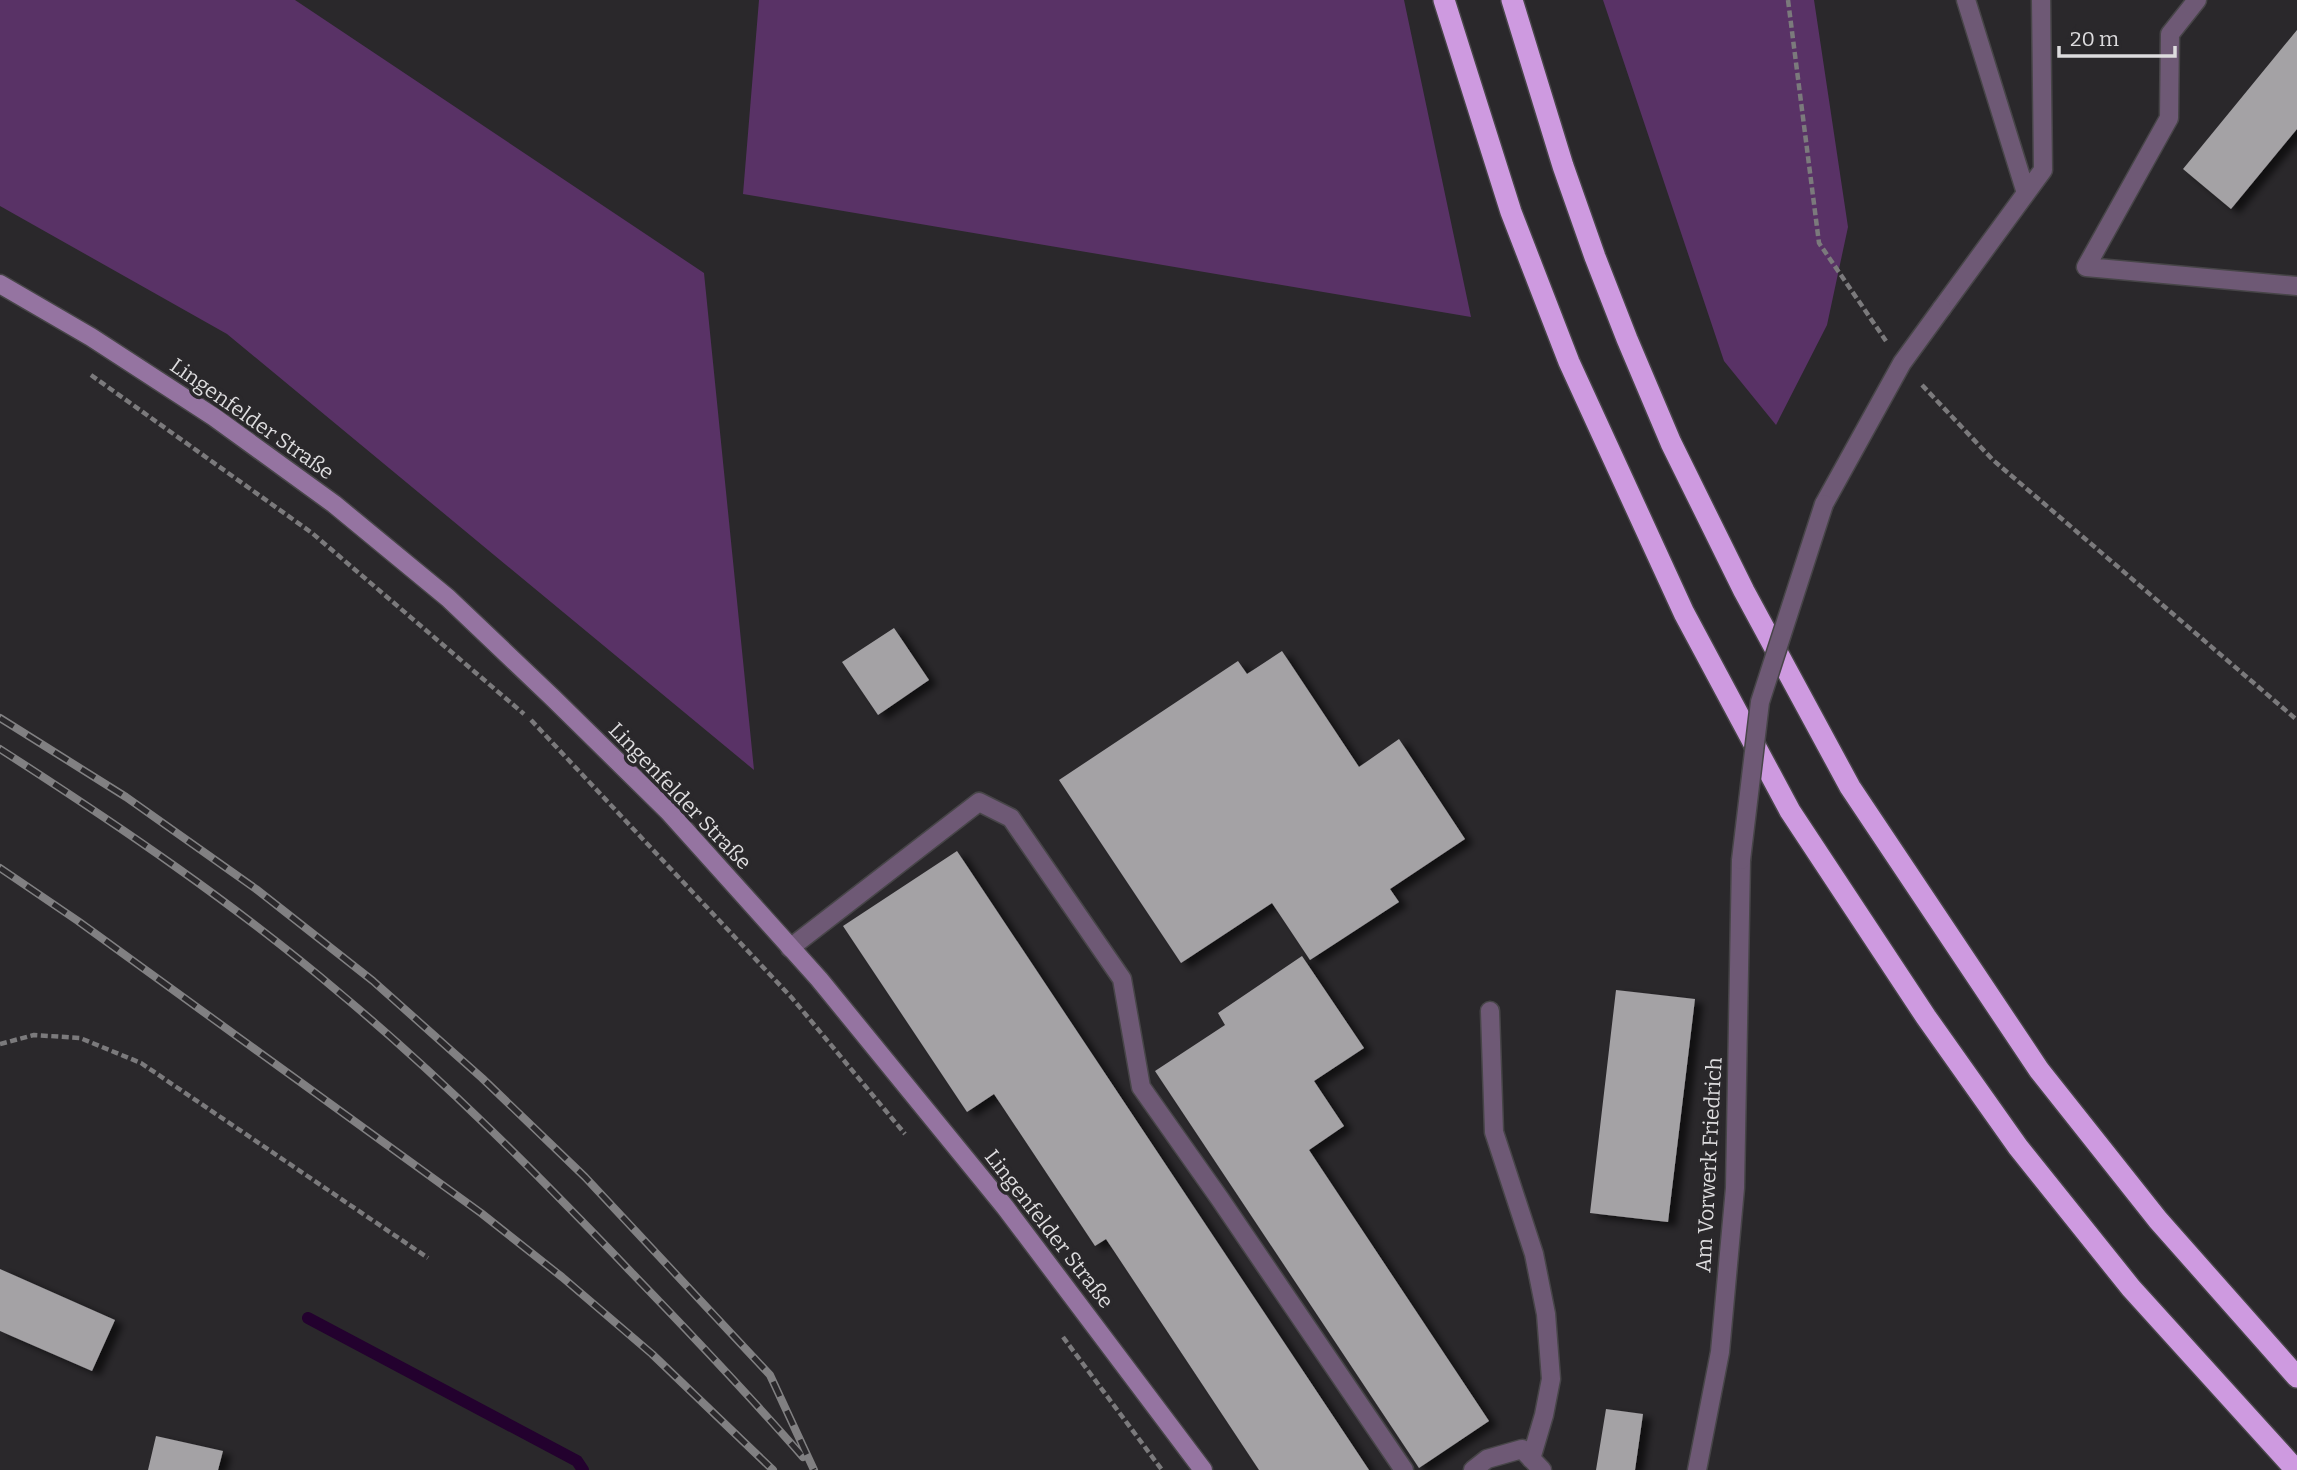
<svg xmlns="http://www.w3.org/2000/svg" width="2297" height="1470" viewBox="0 0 2297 1470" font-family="Bitter,serif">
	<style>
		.green { fill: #593266 }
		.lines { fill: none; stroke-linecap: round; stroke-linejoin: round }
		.stream { stroke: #23012e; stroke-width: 12 }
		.building { fill: #a4a2a5; filter: url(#shadow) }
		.lane-casing { stroke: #474548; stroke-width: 21 }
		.street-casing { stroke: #474548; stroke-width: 21 }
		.secondary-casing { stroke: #474548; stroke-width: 21 }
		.highway-casing { stroke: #474548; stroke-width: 24 }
		.path { stroke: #7b7a7c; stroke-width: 4.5; stroke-dasharray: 7 3.5; stroke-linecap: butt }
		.lane { stroke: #6e5975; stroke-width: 18 }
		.street { stroke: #6e5975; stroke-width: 18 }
		.secondary { stroke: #9574a1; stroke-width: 18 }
		.highway { stroke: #ce9ae0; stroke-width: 21 }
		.rail-casing { stroke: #818082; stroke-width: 8 }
		.rail { stroke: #2a282b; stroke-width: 5; stroke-dasharray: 16; stroke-linecap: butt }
		.street-bridge-casing { stroke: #474548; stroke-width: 21; stroke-linecap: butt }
		.street-bridge { stroke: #6e5975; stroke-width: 18 }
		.labels { text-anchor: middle; stroke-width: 7; stroke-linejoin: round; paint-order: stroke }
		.street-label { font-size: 21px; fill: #dddcde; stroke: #2a282b }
	</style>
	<defs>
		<filter id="shadow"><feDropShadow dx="8" dy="4.5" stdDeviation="3.5" flood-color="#0009"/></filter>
	</defs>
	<rect width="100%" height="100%" fill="#2a282b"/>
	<!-- green -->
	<path class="green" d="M0 0H295L704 273 754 770 227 334 0 206Z
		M759 0H1404L1471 317 743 194Z
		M1603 0H1814L1848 227 1827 325 1776 425 1724 361Z"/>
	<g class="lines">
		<!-- stream -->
		<path class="stream" d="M308 1318 577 1461 583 1470"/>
	</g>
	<!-- building -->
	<path class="building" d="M2297 30V129L2231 209 2183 169Z
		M894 628 929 680 878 715 842 662Z
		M1282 651 1359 767 1399 739 1465 839 1390 889 1399 902 1310 960 1272 903 1181 963 1059 780 1238 661 1247 674Z
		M957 851 1369 1470H1259L1106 1239 1095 1246 994 1094 967 1112 843 926Z
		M1302 956 1364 1048 1314 1081 1344 1126 1309 1150 1489 1421 1419 1468 1155 1071 1225 1025 1218 1013Z
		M1616 990 1695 999 1668 1222 1590 1213Z
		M0 1269 115 1320 92 1371 0 1331Z
		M1606 1409 1643 1414 1635 1470H1596Z
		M156 1436 223 1451 218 1470H148Z"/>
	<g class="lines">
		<!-- lane casing -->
		<g class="lane-casing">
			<path id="lane" d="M1966 0 2026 193
				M2197 0 2170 34 2169 118 2086 267 2297 286
				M1942 308 2043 170 2041 0
				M790 948 979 802 1011 818 1122 979 1141 1087 1220 1199 1404 1470
				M1490 1011 1494 1132 1534 1254 1546 1314 1551 1379 1544 1415 1531 1459
				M1473 1470 1487 1459 1522 1449 1542 1470"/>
		</g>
		<!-- street casing -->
		<g class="street-casing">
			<path id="street" d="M1824 504 1902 363 1942 308
				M1697 1470 1720 1352 1735 1188 1741 860"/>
		</g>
		<!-- secondary casing -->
		<g class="secondary-casing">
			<path id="secondary" d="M0 284 91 337 214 417 334 504 448 598 553 698 668 811 819 979 1005 1207 1203 1470"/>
		</g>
		<!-- highway casing -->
		<g class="highway-casing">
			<path id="highway" d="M1444 0 1511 212 1569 362 1684 613 1790 811 1926 1017 2018 1147 2131 1288 2296 1470
				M1512 0 1563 166 1595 257 1627 339 1671 443 1744 591 1850 787 2039 1070 2158 1220 2297 1377"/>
		</g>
		<!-- path -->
		<path class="path" d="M1788 0 1819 243 1886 341
			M91 375 312 533 524 714
			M1922 385 1993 460 2297 720
			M531 720 792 998 905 1134
			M0 1044 34 1035 80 1038 141 1063 428 1258
			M1063 1337 1162 1470"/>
		<!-- lane -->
		<use href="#lane" class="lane"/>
		<!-- street -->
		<use href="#street" class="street"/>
		<!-- secondary -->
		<use href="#secondary" class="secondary"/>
		<!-- highway -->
		<use href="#highway" class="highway"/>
		<!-- rail casing -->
		<g class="rail-casing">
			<path id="rail" d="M0 718 126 797 256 889 373 981 482 1078 585 1177 770 1375 814 1470
				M0 749C118 825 235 904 342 995 444 1080 538 1175 630 1271 689 1332 747 1393 803 1457
				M0 868 78 921 481 1213 562 1277 652 1354 773 1470"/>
		</g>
		<!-- rail -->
		<use href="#rail" class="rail"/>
		<!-- street-bridge casing -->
		<g class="street-bridge-casing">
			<path id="street-bridge" d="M1741 860 1760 702 1824 504"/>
		</g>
		<!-- street-bridge -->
		<use href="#street-bridge" class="street-bridge"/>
	</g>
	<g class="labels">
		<!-- street labels -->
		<g class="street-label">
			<text transform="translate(252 419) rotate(35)" y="7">Lingenfelder Straße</text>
			<text transform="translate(680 796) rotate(46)" y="7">Lingenfelder Straße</text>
			<text transform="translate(1709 1165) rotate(-87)" y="7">Am Vorwerk Friedrich</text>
			<text transform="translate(1049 1229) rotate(52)" y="7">Lingenfelder Straße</text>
		</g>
	</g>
	<!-- scale -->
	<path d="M2059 46v10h116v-10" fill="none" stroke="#dddcde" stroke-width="3.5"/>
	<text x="2070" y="46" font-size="21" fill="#dddcde" stroke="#2a282b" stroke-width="5" paint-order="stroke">20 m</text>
</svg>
